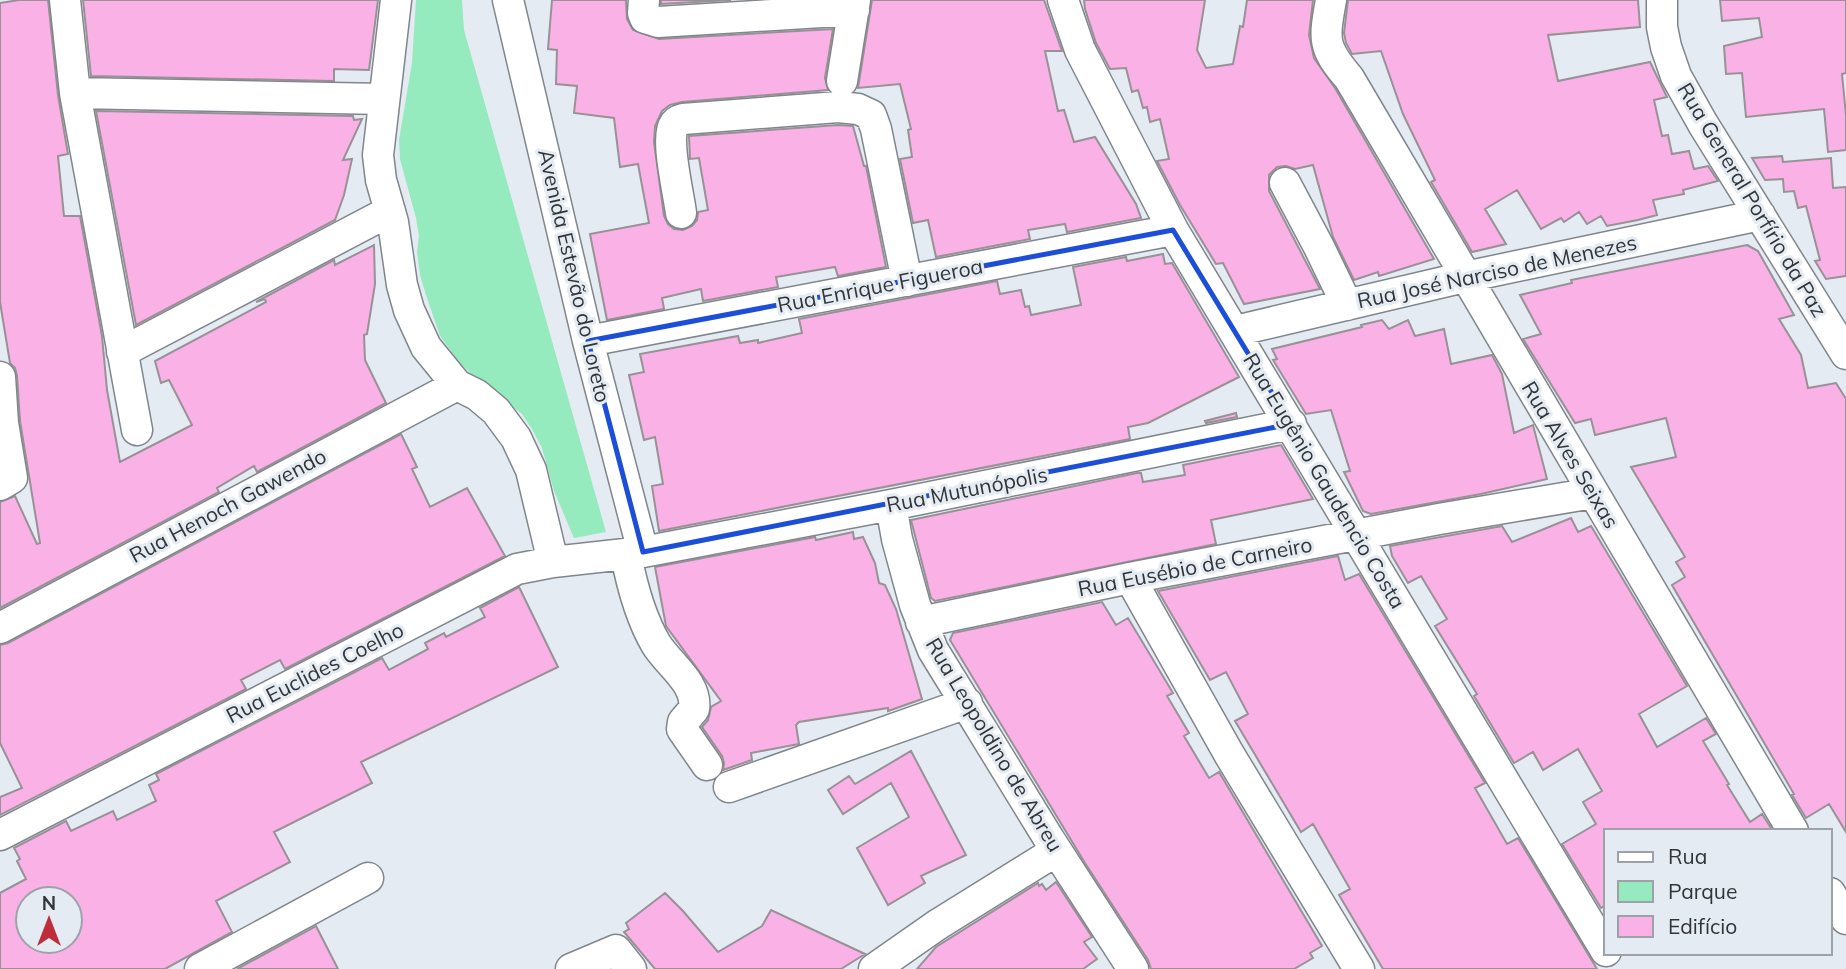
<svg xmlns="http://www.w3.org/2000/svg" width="1846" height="969" viewBox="0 0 1846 969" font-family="Mulish,sans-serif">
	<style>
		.green { fill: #95eabe }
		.building { fill: #fab2e6; stroke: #989196; stroke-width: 2; fill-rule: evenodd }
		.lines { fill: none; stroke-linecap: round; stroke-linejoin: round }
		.minor-casing { stroke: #80868c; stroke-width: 33 }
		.minor { stroke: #fff; stroke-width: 30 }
		.marked { fill: none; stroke: #1d4ed8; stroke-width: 5; stroke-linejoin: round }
		.labels { text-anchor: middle; stroke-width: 6; stroke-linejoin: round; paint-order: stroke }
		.street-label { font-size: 21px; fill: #323538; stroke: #e4ebf2 }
	</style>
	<rect width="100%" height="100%" fill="#e4ebf2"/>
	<!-- green -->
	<path class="green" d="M416 0H462L464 30 606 532 574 538 554 491 542 448 532 429 522 414 475 378 459 362 440 336 426 295 420 275 417 252 419 236 416 218 400 159 399 140 412 63Z"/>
	<!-- building -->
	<path class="building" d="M19 0H48L58 95 68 154 58 156 64 216H80L102 336 107 390 120 462 192 425 169 380 161 383 155 361 266 302 265 299 256 302 334 260 335 265 374 245 375 284 367 334 364 335 365 360 386 403 257 472 254 466 217 488 219 492 0 608V502L15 496 37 544 40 543 20 421 17 376 15 368 10 363 0 302V3Z
		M83 0H378L369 70 334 69V81L91 76Z
		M552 0H626L627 19 633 30 659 39 833 29 825 78 828 90 682 102 670 105 662 111 655 126 654 142 664 216 668 224 674 229 683 230 692 226 697 220 698 212 708 210 699 158 690 159 689 136 838 125 853 126 864 166H866L886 267 838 276 835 267 776 277 778 287 703 301 701 289 662 298 664 309 607 320 590 234 649 223 638 164 620 167 614 118 574 113 577 86 556 84 557 50 548 49Z
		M661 0H731L661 4Z
		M872 0H1044L1062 51H1045L1058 111 1064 110 1074 142 1095 137 1136 204 1141 218 1067 232 1065 224 1028 230 1030 239 936 257 928 220 913 223 900 159 912 157 908 130 911 129 900 84 858 88Z
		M1084 0H1205L1197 50 1206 68 1233 64 1240 26 1243 27 1247 0H1313L1309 35 1314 58 1335 88 1434 259 1379 276 1378 272 1354 280 1333 237 1313 165 1295 169 1286 166 1277 167 1269 175V191L1320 289 1244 304 1223 263 1216 264 1180 205 1157 161 1169 159 1160 119 1150 122 1147 107 1143 108 1138 90 1132 92 1126 68 1110 69 1096 43 1085 9Z
		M1348 0H1638L1640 27 1548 35 1558 81 1650 62 1667 97 1654 100 1662 136 1668 135 1672 154 1689 151 1694 169 1708 166 1718 181 1683 190 1684 194 1653 200 1657 215 1638 220 1607 226 1601 216 1587 224 1579 212 1564 222 1561 218 1541 229 1517 190 1485 209 1506 244 1472 252 1431 182 1435 180 1403 114 1381 51 1352 54 1346 43 1344 33Z
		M1720 0H1846V73L1842 74 1846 115V150L1828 152 1824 109 1746 117 1742 73 1726 74 1724 46 1762 37 1759 18 1722 21Z
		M96 111 353 116 354 120 362 119 343 160 352 159 344 195 335 220 136 325Z
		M1782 156 1783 162 1831 158 1833 188 1846 187V276L1826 279 1815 261 1820 260 1806 206 1798 208 1794 191 1784 192 1783 179 1765 180 1752 158Z
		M1747 245 1758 251 1794 315 1779 319 1801 355 1808 388 1836 383 1846 399V832L1829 804 1806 818 1792 795 1794 794 1672 585 1685 577 1676 562 1685 557 1631 467 1676 457 1666 418 1595 435 1591 419 1575 423 1523 339 1541 334 1520 295 1572 283 1571 280Z
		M1163 254 1165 264 1172 263 1239 377 1148 423 1128 427 1130 439 659 531 652 486 663 484 655 437 644 440 629 375 644 372 640 354 738 336 740 343 758 340V343L802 333 799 319 997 281 1000 294 1021 290 1025 307 1029 306 1031 315 1081 305 1073 267 1126 257 1127 261Z
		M1382 320 1389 329 1408 320 1415 336 1444 329 1451 364 1492 355 1502 374 1514 433 1533 425 1547 479 1481 494 1371 514 1363 511 1344 472 1350 471 1331 410 1306 414 1273 360 1277 359 1272 349 1362 327 1361 325Z
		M1236 413 1237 417 1206 423 1205 421Z
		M401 434 417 467 412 469 430 507 467 488 505 556 285 669 280 660 241 680 246 689 0 815V797L22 788 0 743V645L8 643Z
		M1281 445 1313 499 1211 520 1216 544 935 601 931 598 911 520 1137 473H1141L1143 482 1185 475 1183 465Z
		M1571 518 1578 532 1591 526 1687 686 1639 714 1657 747 1706 718 1716 734 1703 741 1729 784 1727 785 1750 822 1762 814 1773 831H1606V905L1601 908 1562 844 1596 824 1583 802 1602 791 1578 749 1543 770 1533 752 1514 763 1474 696 1477 694 1435 626 1447 619 1421 576 1408 583 1392 556 1390 546 1502 526 1512 542Z
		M853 532 854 539 863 537 875 563 879 583 885 585 896 609 922 699 888 711V708L799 722 796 725 799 744 751 753 752 760 723 770 724 763 722 756 702 727 708 720 711 707 721 701 666 626 655 567 815 537 816 540Z
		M1338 556 1345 580 1359 574 1485 783 1475 788 1507 844 1518 838 1597 969H1383L1339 895 1350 889 1313 824 1301 832 1235 721 1248 714 1226 672 1210 680 1158 591Z
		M519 587 558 667 361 762 372 783 274 832 290 862 216 901 232 932 165 969H0V893L26 879 17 861 20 859 14 848 66 821 71 831 113 811 117 820 156 801 149 785 159 780 156 774 382 658 389 670 428 649 425 643 444 633 446 637 485 617 480 608ZM28 899H70V941H28Z
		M1102 602 1116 625 1128 618 1173 693 1167 696 1189 733 1184 736 1209 778 1219 772 1322 946 1310 953 1313 958 1294 969H1151L1148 960 1085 863 950 640 953 633Z
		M911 751 966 855 921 876 925 883 888 905 857 848 909 817 891 783 843 814 828 790 849 776 855 784Z
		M1056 882 1092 937 1084 942 1097 959 1083 969H917L936 947 1038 883 1039 886 1042 884 1046 890Z
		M665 893 683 911 718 952 762 926 771 910 865 954 841 969H655L624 932 629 929 626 923Z
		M316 926 338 969H237Z"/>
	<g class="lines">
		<!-- minor casing -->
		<g class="minor-casing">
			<path id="minor" d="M65 0 75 93 137 430
				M396 0 378 155 381 180 393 222 402 285 409 310 426 347 457 385 477 395 496 411 516 438 531 470 553 562
				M508 0 588 341 643 552
				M644 0 643 13 645 18 658 22 854 10
				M1063 0 1080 50 1173 230 1606 951
				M1331 0C1324 39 1322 47 1349 78L1793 831
				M1662 0V27L1666 47 1676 76 1703 124 1846 354
				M842 81 855 0
				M75 93 383 99
				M1285 183 1319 247 1347 305
				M681 213C679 196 665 137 674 125 676 121 679 120 683 119L838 107 858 109 871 115 876 129 907 281
				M1235 331 1465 277 1760 215
				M588 341 1173 230
				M122 352 390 211
				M0 377 3 423 12 478 0 485
				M891 505 897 539 915 605 933 650 1049 839 1133 969
				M626 555C632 586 640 617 656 644 668 664 698 683 694 709L683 722 682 729 707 765
				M1130 578 1229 754 1359 969
				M921 622 1130 578 1439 519 1593 493
				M0 628 457 385
				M729 787 967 703
				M0 835 517 569 553 562 643 552 891 505 1291 424
				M1830 893 1846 919
				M200 969 368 878
				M571 969 616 950 631 969
				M874 969 937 925 1056 851"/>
		</g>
		<!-- minor -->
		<use href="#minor" class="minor"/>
	</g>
	<!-- marked area -->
	<path class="marked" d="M1173 230 1291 424 643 552 588 341Z"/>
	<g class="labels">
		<!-- street labels -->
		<g class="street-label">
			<text transform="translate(1752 200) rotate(59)" y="7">Rua General Porfírio da Paz</text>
			<text transform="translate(1497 272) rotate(-12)" y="7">Rua José Narciso de Menezes</text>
			<text transform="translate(574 276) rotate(77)" y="7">Avenida Estevão do Loreto</text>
			<text transform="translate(880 286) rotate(-11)" y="7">Rua Enrique Figueroa</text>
			<text transform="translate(1570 455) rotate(59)" y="7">Rua Alves Seixas</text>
			<text transform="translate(1324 481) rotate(59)" y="7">Rua Eugênio Gaudencio Costa</text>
			<text transform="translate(967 490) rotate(-11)" y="7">Rua Mutunópolis</text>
			<text transform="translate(228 506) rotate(-28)" y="7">Rua Henoch Gawendo</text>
			<text transform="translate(1195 567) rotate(-11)" y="7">Rua Eusébio de Carneiro</text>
			<text transform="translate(315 673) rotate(-27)" y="7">Rua Euclides Coelho</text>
			<text transform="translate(994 745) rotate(59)" y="7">Rua Leopoldino de Abreu</text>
		</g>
	</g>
	<!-- legend -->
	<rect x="1604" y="829" width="228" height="126" fill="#e4ebf2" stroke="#9da2a8" stroke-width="2"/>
	<rect x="1618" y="852" width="35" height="10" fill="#ffffff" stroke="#9da2a8" stroke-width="2"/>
	<text x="1668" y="864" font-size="21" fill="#323538">Rua</text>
	<rect x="1618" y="881" width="35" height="21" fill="#95eabe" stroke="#9da2a8" stroke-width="2"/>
	<text x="1668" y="899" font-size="21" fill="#323538">Parque</text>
	<rect x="1618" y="916" width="35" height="21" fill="#fab2e6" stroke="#9da2a8" stroke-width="2"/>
	<text x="1668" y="934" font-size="21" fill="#323538">Edifício</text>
	<!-- north arrow -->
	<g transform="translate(49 920)"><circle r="33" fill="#e4ebf2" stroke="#9da2a8" stroke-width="2"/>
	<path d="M0-5L12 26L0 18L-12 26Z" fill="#be2d3a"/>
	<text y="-10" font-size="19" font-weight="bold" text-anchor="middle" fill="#323538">N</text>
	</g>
</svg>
